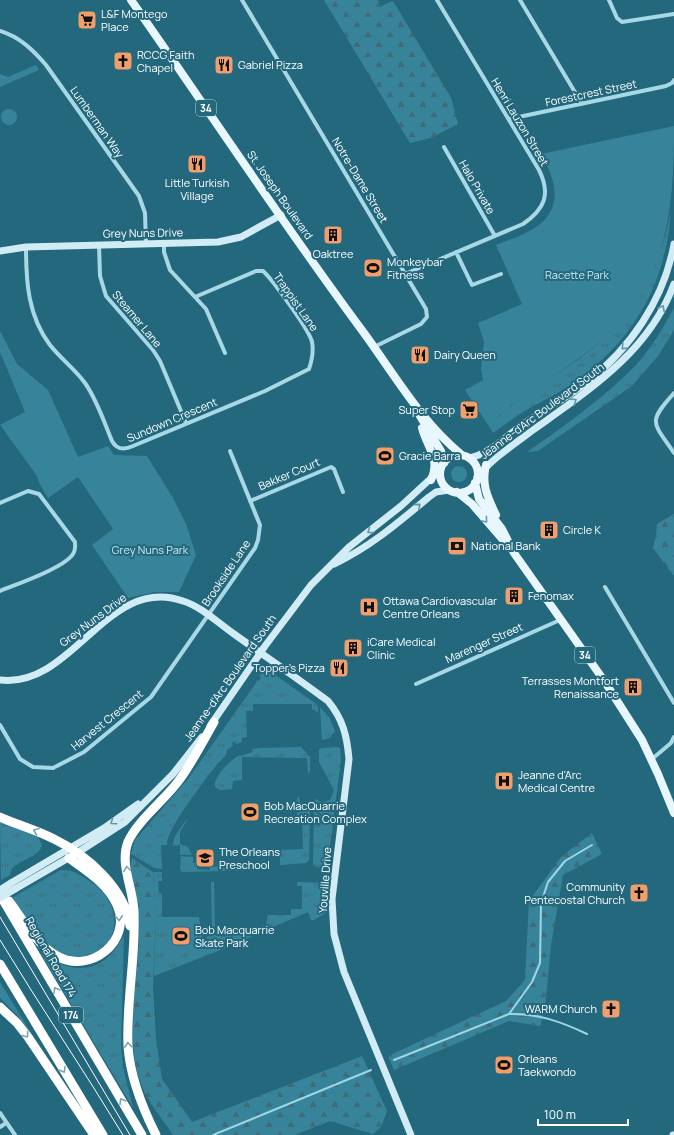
<svg xmlns="http://www.w3.org/2000/svg" width="674" height="1135" viewBox="0 0 674 1135" font-family="Manrope,sans-serif">
	<style>
		.grass { fill: url(#grass-tufts) }
		.forest { fill: url(#forest-firs) }
		.park { fill: #37849a }
		.lines { fill: none; stroke-linecap: round; stroke-linejoin: round }
		.stream { stroke: #9cd7e6; stroke-width: 2 }
		.street { stroke: #a8d8e5; stroke-width: 4 }
		.secondary { stroke: #d1ecf5; stroke-width: 7 }
		.primary { stroke: #e8f7fd; stroke-width: 8 }
		.highway { stroke: #fff; stroke-width: 9 }
		.tram { stroke: #fff; stroke-width: 1 }
		.secondary-bridge { stroke: #d1ecf5; stroke-width: 7 }
		.oneway { stroke: #6096a7 }
		.oneway2 { stroke: #689aaa }
		.oneway3 { stroke: #7ba4b1 }
		.labels { text-anchor: middle; stroke-width: 4; stroke-linejoin: round; paint-order: stroke }
		.shield { fill: #23687d; stroke: #bdd2d8; stroke-width: 1 }
		.shield-label { font-size: 10px; font-weight: bold; fill: #fff }
		.poi-label { font-size: 11px; fill: #fff; stroke: #23687d; text-anchor: start }
		.street-label { font-size: 11px; fill: #fff; stroke: #23687d }
		.park-label { font-size: 11px; fill: #cbebf4; stroke: #23687d }
	</style>
	<defs>
		<pattern id="grass-tufts" width="24" height="20" patternUnits="userSpaceOnUse"><rect width="24" height="20" fill="#37849a"/><path d="M3 7l-1-3M5 7V3M7 7l1-3M15 17l-1-3M17 17v-4M19 17l1-3" fill="none" stroke="#406b77"/></pattern>
		<pattern id="forest-firs" width="22" height="20" patternUnits="userSpaceOnUse"><rect width="22" height="20" fill="#37849a"/><path d="M5 1l3.5 6h-7zM16 11l3.5 6h-7z" fill="#406b77"/></pattern>
	</defs>
	<rect width="100%" height="100%" fill="#23687d"/>
	<!-- grass -->
	<path class="grass" d="M671 210C666 286 633 342 570 385 557 394 542 401 528 409 516 416 504 425 493 433L488 425C515 399 548 380 579 359 629 323 661 270 671 210Z
		M674 308V330L658 356 632 386 538 451 527 452C563 427 605 397 635 366 651 349 663 328 674 308Z
		M451 474a8 8 0 1 1 16 0a8 8 0 1 1-16 0Z
		M263 671 271 672 315 703 318 706V713L315 710H312V704H253V711H246L247 737 242 738V742L236 744 235 741 232 743 233 746 227 750C227 756 221 760 217 764 206 779 166 829 167 845H161L162 869 154 868 131 854 135 840 188 779 256 683 257 680 259 681 261 678 259 676Z
		M320 707 329 717 335 731 330 738 322 740Z
		M301 747 310 757V771L308 774 307 758 242 757V780L233 781 232 789 220 790 215 787V782C220 770 229 762 239 755L240 756 253 752 252 749 259 748Z
		M338 747 340 748 341 760 333 822 315 810V799L322 802 330 800 334 790 319 762V750L321 748Z
		M299 797 300 803 310 810V820H295L297 818V798Z
		M314 811 333 825 327 866 320 868 314 866 313 864Z
		M189 817 180 832V844L188 847 192 855H180V845L173 846C173 835 183 825 189 817Z
		M0 821 38 837 42 845C39 860 11 859 10 875L1 880Z
		M302 822H310L309 860 306 863 280 865V850L303 849Z
		M181 856 193 857V863H196L197 869 210 870V867L269 866V870L182 872 180 869Z
		M61 870C73 869 82 876 91 882 138 914 107 976 59 953 56 951 51 950 48 947 36 937 21 912 13 897Z
		M153 872H162V881H158L159 893H162V917H199L204 949 207 947V936L212 935 211 882H214L215 935 225 937 226 931 254 932V927L266 925 268 915H291V909H302V886H297V882H300L325 883V888L328 889 327 912 314 920H311L308 912 213 953 154 976 156 917Z
		M124 936 121 1046 123 1067 133 1108 40 952C59 967 86 976 107 958 114 952 119 944 124 936Z
		M0 982 33 1036 16 1014 0 998Z"/>
	<!-- forest -->
	<path class="forest" d="M324 0H378L381 6 393 1 451 98 458 124 431 138 410 143Z
		M674 514V576L653 548 656 536 657 524Z
		M592 833 602 854 563 875 551 945 545 1008 540 1026 509 1021 394 1070 388 1056 506 1001 525 980 529 901 561 857Z
		M132 858 153 872 156 917 153 986 156 1040 162 1079 192 1122 362 1056 387 1111 381 1127 373 1134 330 1121 295 1135H173C164 1121 147 1101 142 1086 122 1034 140 977 139 923 139 909 128 866 132 858Z"/>
	<!-- park -->
	<path class="park" d="M36 65 39 70 0 87V74L8 77Z
		M1 117a8 8 0 1 1 16 0a8 8 0 1 1-16 0Z
		M674 126C674 219 666 294 586 353 553 378 517 397 488 425L465 390 483 380 481 369 484 342 478 323 522 304 496 245C508 240 522 236 533 229 565 210 556 180 541 154Z
		M0 331 17 364 48 390 78 457 108 446 114 455 147 456 173 498 186 524 196 555 179 592H155L128 598 92 545 113 529 78 477 48 498 40 485 37 476 0 425 25 412 0 352Z
		M168 917H171L172 923H189L192 928 200 925 201 932 194 934 198 949 189 952 180 945 175 952 165 950 163 945 164 942 171 939 161 931 164 923 168 922Z"/>
	<g class="lines">
		<!-- stream -->
		<path class="stream" d="M509 1014C537 1013 562 1022 587 1034
			M394 1060 509 1014 532 982 540 963 541 903 548 882 565 861 592 845
			M213 1135 371 1070"/>
		<!-- street -->
		<path class="street" d="M242 0 426 309 427 317 421 324 374 347
			M520 0 582 104
			M609 0 617 18 622 22 674 14
			M0 31C20 37 33 50 46 65L139 196 145 213 146 244
			M509 119 666 86 672 83 674 80
			M444 147 495 236
			M164 243V252L170 270 206 309 225 353
			M99 245 100 276 106 296 153 350 160 361 186 423
			M26 247C26 282 28 316 50 345 61 359 75 369 85 383 97 400 104 422 112 441 117 450 124 450 133 446L265 391 309 369C312 360 314 352 312 342 310 331 272 279 263 271H256L195 297
			M456 252 472 285 501 274
			M405 274 523 224C545 209 551 194 539 170L437 0
			M674 393C647 423 653 422 674 453
			M250 501 331 467 334 469 343 492
			M0 503 28 491 39 494 75 542C75 547 76 550 73 554 64 568 17 584 0 591
			M605 587 674 703
			M416 684 560 620
			M0 725 20 759 33 767 53 768 84 752 151 697 255 548 258 540 260 525 230 451
			M652 759 671 743 674 737
			M0 1113 15 1135
			M0 1127 6 1123"/>
		<!-- secondary -->
		<path class="secondary" d="M0 251 26 247 218 242 241 237 281 215
			M469 458C490 454 505 437 522 425 543 411 566 398 586 383 630 349 664 300 674 244
			M477 477C493 458 513 445 533 430 589 390 649 352 674 284
			M334 564C370 547 399 522 429 497L436 492 449 490
			M0 680C73 689 107 574 183 601 202 607 218 623 234 634 265 656 297 678 328 701 343 719 347 736 349 759L332 899 334 934 344 972 411 1135
			M210 726 265 646 311 585 349 547 401 506 440 470
			M11 883 104 828 138 804
			M15 889 77 853 125 822 173 774 202 737
			M673 1135H674"/>
		<!-- primary -->
		<path class="primary" d="M131 0C209 111 283 224 364 333 394 374 422 423 462 455
			M417 411 441 451 444 463
			M422 428C427 447 441 460 431 480
			M440 474a19 19 0 1 1 38 0a19 19 0 1 1-38 0Z
			M486 465C481 485 488 498 496 515
			M475 483 479 499 502 529 514 553 605 682 642 740 658 774 674 813
			M457 492 472 504 510 548"/>
		<!-- highway -->
		<path class="highway" d="M0 817C18 825 37 830 54 839 87 855 125 888 130 926
			M0 895 142 1135
			M9 901C23 920 36 944 57 956 90 975 133 941 117 905 108 884 87 871 69 858
			M0 964 103 1135
			M0 1007 17 1023 28 1037 94 1135
			M156 1135C142 1107 130 1077 128 1046 126 1002 136 957 134 913 134 890 119 864 128 842 137 821 166 799 180 779 193 761 203 741 214 722"/>
		<!-- tram -->
		<path class="tram" d="M0 917 130 1135
			M0 940C40 1006 83 1069 123 1135"/>
		<!-- secondary-bridge -->
		<path class="secondary-bridge" d="M0 890 11 883
			M0 898 15 889"/>
	</g>
	<!-- one-way arrows -->
	<defs><path id="oneway-chevron" d="M-2-3.5L2.5 0L-2 3.5" fill="none" stroke-width="1.6" stroke-linecap="round" stroke-linejoin="round"/></defs>
	<g class="oneway">
		<use href="#oneway-chevron" transform="translate(662 308) rotate(-62)"/>
		<use href="#oneway-chevron" transform="translate(624 347) rotate(134)"/>
		<use href="#oneway-chevron" transform="translate(574 401) rotate(-35)"/>
		<use href="#oneway-chevron" transform="translate(418 506) rotate(-41)"/>
		<use href="#oneway-chevron" transform="translate(370 531) rotate(144)"/>
		<use href="#oneway-chevron" transform="translate(113 822) rotate(145)"/>
	</g>
	<use class="oneway2" href="#oneway-chevron" transform="translate(485 520) rotate(50)"/>
	<g class="oneway3">
		<use href="#oneway-chevron" transform="translate(36 831) rotate(-158)"/>
		<use href="#oneway-chevron" transform="translate(127 869) rotate(-98)"/>
		<use href="#oneway-chevron" transform="translate(119 918) rotate(86)"/>
		<use href="#oneway-chevron" transform="translate(56 990) rotate(-120)"/>
		<use href="#oneway-chevron" transform="translate(26 1035) rotate(54)"/>
		<use href="#oneway-chevron" transform="translate(128 1045) rotate(-94)"/>
		<use href="#oneway-chevron" transform="translate(63 1070) rotate(59)"/>
		<use href="#oneway-chevron" transform="translate(122 1101) rotate(-121)"/>
	</g>
	<!-- icons -->
	<defs>
		<g id="supermarket-square" transform="scale(1)"><rect x="-9" y="-9" width="18" height="18" rx="4" fill="#f09e6b" stroke="#23687d"/><path d="M-6-5.5h2.5l.6 2H6L4.5 2H-2.5L-4.4-4H-6ZM-1.5 3.2a1.3 1.3 0 1 0 .1 0ZM3 3.2a1.3 1.3 0 1 0 .1 0Z" fill="#111"/></g>
		<g id="church-square" transform="scale(1)"><rect x="-9" y="-9" width="18" height="18" rx="4" fill="#f09e6b" stroke="#23687d"/><path d="M-1.2-6h2.4v3.5h3.3v2.4h-3.3V6h-2.4V-.1h-3.3v-2.4h3.3Z" fill="#111"/></g>
		<g id="restaurant-square" transform="scale(1)"><rect x="-9" y="-9" width="18" height="18" rx="4" fill="#f09e6b" stroke="#23687d"/><path d="M-5-6h1v4h1v-4h1v4h1v-4h1v5L-1.5 .5V6h-2V.5L-5-1ZM5-6V6H3V1.5H1.5Q1.5-4 5-6Z" fill="#111"/></g>
		<g id="building-square" transform="scale(1)"><rect x="-9" y="-9" width="18" height="18" rx="4" fill="#f09e6b" stroke="#23687d"/><path d="M-4-6H4V6H1V3H-1V6H-4ZM-2.5-4.3h1.7v1.8h-1.7ZM.8-4.3h1.7v1.8H.8ZM-2.5-1h1.7V.8h-1.7ZM.8-1h1.7V.8H.8Z" fill="#111"/></g>
		<g id="stadium-square" transform="scale(1)"><rect x="-9" y="-9" width="18" height="18" rx="4" fill="#f09e6b" stroke="#23687d"/><path d="M0-5a6.5 5 0 1 0 0 10a6.5 5 0 1 0 0-10ZM-3.5-1.8h7v3.6h-7Z" fill="#111"/></g>
		<g id="bank-square" transform="scale(1)"><rect x="-9" y="-9" width="18" height="18" rx="4" fill="#f09e6b" stroke="#23687d"/><path d="M-6-4H6V4H-6ZM0-2.3a2.3 2.3 0 1 0 0 4.6a2.3 2.3 0 1 0 0-4.6Z" fill="#111"/></g>
		<g id="hospital-square" transform="scale(1)"><rect x="-9" y="-9" width="18" height="18" rx="4" fill="#f09e6b" stroke="#23687d"/><path d="M-5-5h3v3.5h4V-5h3V5h-3V1.5h-4V5h-3Z" fill="#111"/></g>
		<g id="school-square" transform="scale(1)"><rect x="-9" y="-9" width="18" height="18" rx="4" fill="#f09e6b" stroke="#23687d"/><path d="M0-5L7-2L0 1L-7-2ZM-4 1L0 2.5L4 1V4Q0 6-4 4Z" fill="#111"/></g>
	</defs>
	<g fill-rule="evenodd">
		<use href="#supermarket-square" x="87" y="20"/>
		<use href="#church-square" x="123" y="61"/>
		<use href="#restaurant-square" x="224" y="65"/>
		<use href="#restaurant-square" x="197" y="164"/>
		<use href="#building-square" x="333" y="235"/>
		<use href="#stadium-square" x="373" y="268"/>
		<use href="#restaurant-square" x="420" y="355"/>
		<use href="#supermarket-square" x="469" y="410"/>
		<use href="#stadium-square" x="385" y="456"/>
		<use href="#building-square" x="549" y="530"/>
		<use href="#bank-square" x="457" y="546"/>
		<use href="#building-square" x="514" y="596"/>
		<use href="#hospital-square" x="369" y="607"/>
		<use href="#building-square" x="353" y="648"/>
		<use href="#restaurant-square" x="339" y="668"/>
		<use href="#building-square" x="633" y="687"/>
		<use href="#hospital-square" x="504" y="781"/>
		<use href="#stadium-square" x="250" y="812"/>
		<use href="#school-square" x="205" y="858"/>
		<use href="#church-square" x="639" y="893"/>
		<use href="#stadium-square" x="181" y="936"/>
		<use href="#church-square" x="611" y="1009"/>
		<use href="#stadium-square" x="504" y="1065"/>
	</g>
	<g class="labels">
		<!-- shield labels -->
		<g class="shield">
			<rect x="196" y="100" width="20" height="16" rx="3"/>
			<rect x="575" y="647" width="20" height="16" rx="3"/>
			<rect x="59" y="1007" width="24" height="16" rx="3"/>
		</g>
		<g class="shield-label">
			<text x="206" y="112">34</text>
			<text x="585" y="659">34</text>
			<text x="71" y="1019">174</text>
		</g>
		<!-- poi labels -->
		<g class="poi-label">
			<text x="101" y="18">L&amp;F Montego<tspan x="101" dy="13">Place</tspan></text>
			<text x="137" y="59">RCCG Faith<tspan x="137" dy="13">Chapel</tspan></text>
			<text x="238" y="69">Gabriel Pizza</text>
			<text x="197" y="187" text-anchor="middle">Little Turkish<tspan x="197" dy="13">Village</tspan></text>
			<text x="333" y="258" text-anchor="middle">Oaktree</text>
			<text x="387" y="266">Monkeybar<tspan x="387" dy="13">Fitness</tspan></text>
			<text x="434" y="359">Dairy Queen</text>
			<text x="455" y="414" text-anchor="end">Super Stop</text>
			<text x="399" y="460">Gracie Barra</text>
			<text x="563" y="534">Circle K</text>
			<text x="471" y="550">National Bank</text>
			<text x="528" y="600">Fenomax</text>
			<text x="383" y="605">Ottawa Cardiovascular<tspan x="383" dy="13">Centre Orleans</tspan></text>
			<text x="367" y="646">iCare Medical<tspan x="367" dy="13">Clinic</tspan></text>
			<text x="325" y="672" text-anchor="end">Topper's Pizza</text>
			<text x="619" y="685" text-anchor="end">Terrasses Montfort<tspan x="619" dy="13">Renaissance</tspan></text>
			<text x="518" y="779">Jeanne d'Arc<tspan x="518" dy="13">Medical Centre</tspan></text>
			<text x="264" y="810">Bob MacQuarrie<tspan x="264" dy="13">Recreation Complex</tspan></text>
			<text x="219" y="856">The Orleans<tspan x="219" dy="13">Preschool</tspan></text>
			<text x="625" y="891" text-anchor="end">Community<tspan x="625" dy="13">Pentecostal Church</tspan></text>
			<text x="195" y="934">Bob Macquarrie<tspan x="195" dy="13">Skate Park</tspan></text>
			<text x="597" y="1013" text-anchor="end">WARM Church</text>
			<text x="518" y="1063">Orleans<tspan x="518" dy="13">Taekwondo</tspan></text>
		</g>
		<!-- street labels -->
		<g class="street-label">
			<text transform="translate(591 93) rotate(-12)" y="4">Forestcrest Street</text>
			<text transform="translate(97 122) rotate(55)" y="4">Lumberman Way</text>
			<text transform="translate(520 122) rotate(59)" y="4">Henri Lauzon Street</text>
			<text transform="translate(360 180) rotate(59)" y="4">Notre-Dame Street</text>
			<text transform="translate(477 187) rotate(60)" y="4">Halo Private</text>
			<text transform="translate(280 195) rotate(55)" y="4">St. Joseph Boulevard</text>
			<text transform="translate(143 233) rotate(-1)" y="4">Grey Nuns Drive</text>
			<text transform="translate(296 302) rotate(55)" y="4">Trappist Lane</text>
			<text transform="translate(137 319) rotate(50)" y="4">Steamer Lane</text>
			<text transform="translate(542 411) rotate(-37)" y="4">Jeanne-d'Arc Boulevard South</text>
			<text transform="translate(172 420) rotate(-23)" y="4">Sundown Crescent</text>
			<text transform="translate(289 474) rotate(-23)" y="4">Bakker Court</text>
			<text transform="translate(226 573) rotate(-56)" y="4">Brookside Lane</text>
			<text transform="translate(93 620) rotate(-37)" y="4">Grey Nuns Drive</text>
			<text transform="translate(484 643) rotate(-24)" y="4">Marenger Street</text>
			<text transform="translate(230 678) rotate(-55)" y="4">Jeanne-d'Arc Boulevard South</text>
			<text transform="translate(107 720) rotate(-39)" y="4">Harvest Crescent</text>
			<text transform="translate(325 880) rotate(-86)" y="4">Youville Drive</text>
			<text transform="translate(51 957) rotate(60)" y="4">Regional Road 174</text>
		</g>
		<!-- park labels -->
		<g class="park-label">
			<text x="577" y="279">Racette Park</text>
			<text x="150" y="554">Grey Nuns Park</text>
		</g>
	</g>
	<!-- scale -->
	<path d="M538 1119v6h90v-6" fill="none" stroke="#ffffff" stroke-width="2"/>
	<text x="544" y="1119" font-size="12" fill="#ffffff" stroke="#23687d" stroke-width="3" paint-order="stroke">100 m</text>
</svg>
